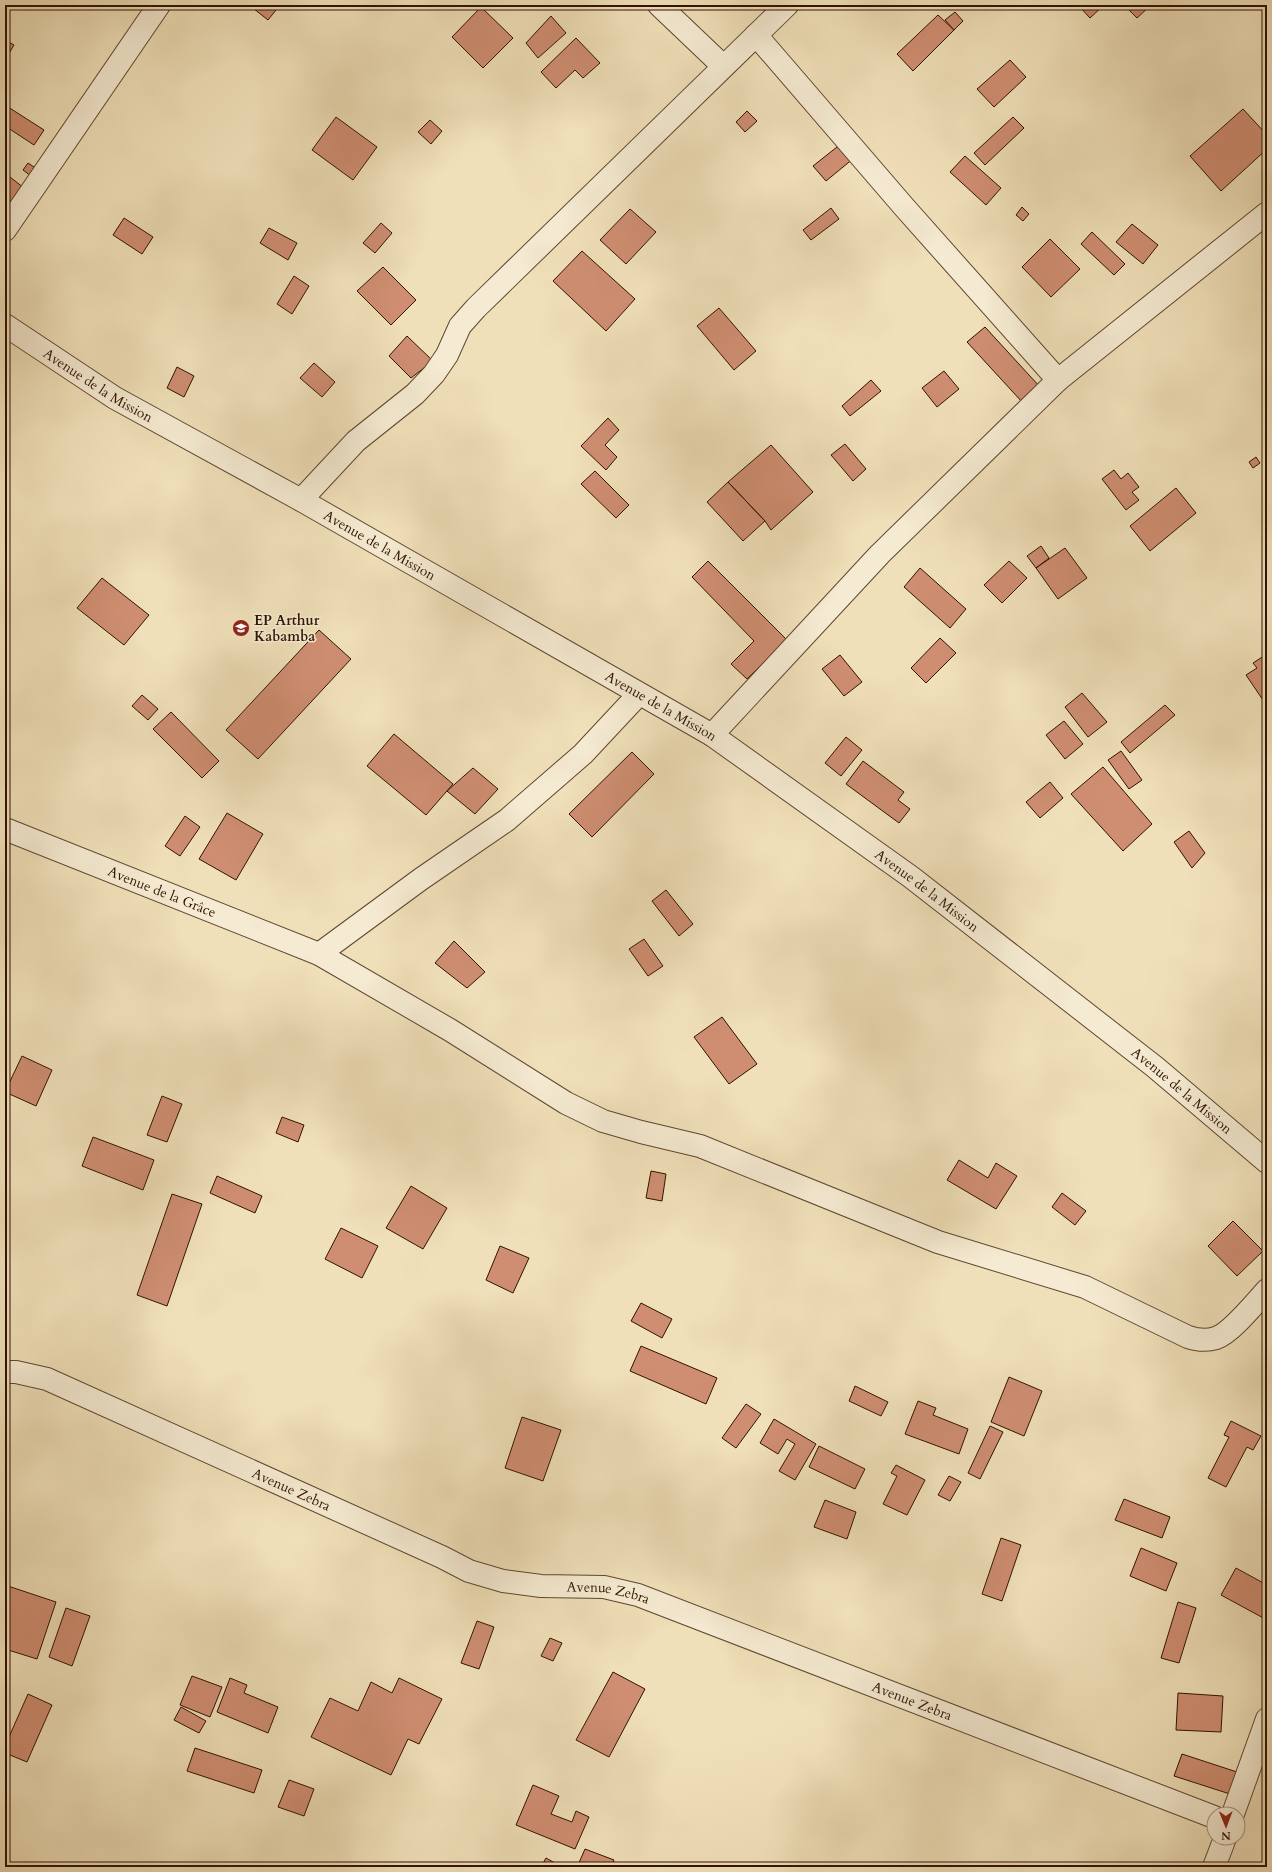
<svg xmlns="http://www.w3.org/2000/svg" width="1272" height="1872" viewBox="0 0 1272 1872" font-family="Cardo,serif">
	<style>
		.building { fill: #cf8e72; stroke: #301202 }
		.lines { fill: none; stroke-linecap: round; stroke-linejoin: round }
		.minor-casing { stroke: #604630; stroke-width: 24 }
		.minor { stroke: #f5ebd2; stroke-width: 22 }
		.labels { text-anchor: middle; stroke-width: 3; stroke-linejoin: round; paint-order: stroke }
		.street-label { font-size: 14px; fill: #301202; stroke: #f5ebd2 }
		.poi-label { font-size: 14px; font-weight: bold; fill: #301202; stroke: #f5ebd2; text-anchor: start }
	</style>
	<rect width="100%" height="100%" fill="#f0e0b9"/>
	<filter id="stains"><feTurbulence type="fractalNoise" baseFrequency=".005" numOctaves="4"/><feColorMatrix values="0 0 0 0 .2 0 0 0 0 .09 0 0 0 0 .02 0 0 0 .5 -.17"/></filter>
	<radialGradient id="worn" r=".72"><stop offset=".6" stop-color="#630" stop-opacity="0"/><stop offset="1" stop-color="#630" stop-opacity=".3"/></radialGradient>
	<!-- building -->
	<path class="building" d="M249 5H280L268 20Z
		M1078 5H1104L1090 18Z
		M1124 5H1151L1137 18Z
		M481 7 513 38 483 68 452 37Z
		M955 12 963 21 954 30 945 20Z
		M938 15 954 30 913 71 897 54Z
		M551 16 566 33 538 58 526 43Z
		M576 38 600 63 583 78 575 70 556 88 541 72Z
		M5 40 14 45 5 60Z
		M1010 60 1026 77 994 107 977 89Z
		M5 105 44 130 34 145 5 126Z
		M1243 109 1267 135V149L1221 191 1190 156Z
		M747 111 757 121 745 132 736 122Z
		M336 117 377 147 353 180 312 150Z
		M1013 117 1024 128 985 165 974 153Z
		M430 120 442 131 431 144 418 132Z
		M842 143 854 158 826 181 813 166Z
		M965 156 1001 188 986 205 950 172Z
		M28 163 37 169 31 176 23 170Z
		M5 173 24 188 5 212Z
		M1022 207 1029 214 1023 221 1016 215Z
		M831 208 839 219 811 240 803 230Z
		M630 209 656 232 626 264 600 240Z
		M124 218 153 237 142 254 113 235Z
		M381 223 392 233 375 253 363 243Z
		M1132 224 1158 245 1143 264 1116 242Z
		M269 228 297 243 288 260 260 243Z
		M1092 232 1125 264 1114 275 1081 244Z
		M1050 239 1080 269 1051 297 1022 267Z
		M582 251 635 299 606 331 553 281Z
		M383 267 416 300 391 325 357 291Z
		M294 276 309 286 292 314 277 304Z
		M719 308 756 351 734 370 697 326Z
		M985 327 1040 387 1023 403 967 342Z
		M407 336 433 361 411 378 389 356Z
		M314 363 335 382 322 397 300 378Z
		M177 367 194 376 184 397 167 388Z
		M944 371 959 389 937 407 922 388Z
		M871 380 881 391 850 416 842 406Z
		M608 418 619 430 605 445 617 457 606 470 581 446Z
		M845 444 866 469 853 481 831 455Z
		M771 445 813 492 771 530 765 521 728 482Z
		M1256 457 1260 463 1253 468 1249 462Z
		M1114 470 1121 479 1128 473 1139 487 1132 492 1139 500 1126 510 1102 479Z
		M595 471 629 505 616 518 581 484Z
		M728 482 765 521 743 541 707 502Z
		M1176 488 1196 513 1150 551 1130 526Z
		M1041 546 1049 558 1036 568 1027 556Z
		M1065 548 1087 578 1058 599 1036 568Z
		M708 561 787 640 747 679 731 664 754 641 692 577Z
		M1009 561 1027 578 1002 603 984 585Z
		M920 568 966 609 950 628 904 587Z
		M102 578 149 615 124 645 77 608Z
		M319 630 351 659 258 759 226 730Z
		M940 638 956 653 926 683 911 668Z
		M1267 654V706L1246 675 1257 668 1253 663Z
		M840 655 862 682 844 696 822 669Z
		M1082 693 1107 722 1088 737 1065 707Z
		M142 695 158 709 148 720 132 706Z
		M1165 705 1175 715 1130 753 1121 742Z
		M171 712 219 761 202 778 153 729Z
		M1064 721 1083 744 1065 759 1046 735Z
		M394 734 453 784 426 815 367 766Z
		M846 737 862 750 841 776 825 763Z
		M1121 751 1142 780 1129 789 1108 760Z
		M632 752 654 774 592 837 569 814Z
		M863 761 904 792 898 800 910 809 899 823 846 784Z
		M1103 767 1152 824 1123 851 1071 794Z
		M473 768 498 789 475 814 447 791Z
		M1050 782 1063 798 1040 818 1026 802Z
		M227 813 263 834 236 880 199 859Z
		M185 816 200 827 180 856 165 846Z
		M1189 831 1205 853 1192 868 1174 842Z
		M666 890 693 924 679 936 652 901Z
		M644 939 663 966 648 976 629 949Z
		M454 941 485 972 467 988 435 963Z
		M722 1017 757 1064 729 1084 694 1037Z
		M22 1056 52 1070 36 1106 5 1092Z
		M162 1096 182 1104 167 1142 147 1135Z
		M282 1117 304 1125 298 1142 276 1133Z
		M93 1137 154 1160 143 1190 82 1166Z
		M959 1160 988 1178 996 1163 1017 1176 996 1209 947 1180Z
		M651 1171 666 1174 662 1201 646 1198Z
		M217 1176 262 1196 255 1213 210 1193Z
		M411 1186 447 1208 423 1249 386 1228Z
		M1062 1193 1086 1211 1075 1225 1052 1207Z
		M172 1194 202 1204 167 1306 137 1295Z
		M1233 1221 1263 1251 1237 1276 1208 1246Z
		M341 1228 378 1246 362 1278 325 1259Z
		M500 1246 529 1258 513 1293 486 1280Z
		M641 1303 672 1319 662 1338 631 1321Z
		M641 1346 717 1378 706 1404 630 1371Z
		M1009 1377 1042 1391 1024 1436 991 1422Z
		M855 1386 888 1402 881 1416 849 1401Z
		M918 1401 936 1408 933 1415 968 1429 959 1454 905 1434Z
		M746 1404 761 1414 736 1448 722 1438Z
		M522 1417 561 1430 543 1481 505 1468Z
		M774 1419 816 1444 795 1480 779 1471 795 1444 787 1439 778 1454 760 1443Z
		M1231 1421 1261 1436 1253 1450 1247 1447 1226 1487 1208 1478 1229 1437 1224 1435Z
		M990 1426 1003 1432 980 1479 968 1473Z
		M819 1446 865 1469 855 1489 809 1467Z
		M896 1465 925 1480 907 1515 883 1504 897 1476 891 1473Z
		M949 1476 961 1482 950 1501 938 1495Z
		M1124 1499 1170 1517 1162 1538 1115 1520Z
		M825 1500 856 1512 847 1539 814 1527Z
		M1001 1538 1021 1545 1002 1601 982 1594Z
		M1141 1548 1177 1563 1166 1591 1130 1576Z
		M1236 1568 1267 1585V1620L1221 1595Z
		M5 1585 56 1602 37 1659 5 1649Z
		M1178 1602 1196 1608 1179 1663 1161 1658Z
		M66 1608 90 1616 72 1666 49 1657Z
		M477 1621 494 1627 479 1669 461 1663Z
		M550 1638 562 1643 553 1661 541 1656Z
		M613 1672 645 1689 609 1757 576 1740Z
		M192 1676 222 1687 210 1717 180 1705Z
		M230 1678 247 1685 244 1693 278 1707 268 1733 217 1712Z
		M399 1678 442 1699 419 1744 408 1739 391 1775 311 1737 330 1698 358 1711 371 1682 392 1693Z
		M1178 1693 1223 1696 1221 1732 1176 1730Z
		M28 1694 52 1705 27 1762 5 1753V1746Z
		M181 1707 206 1721 199 1733 174 1720Z
		M195 1748 262 1770 254 1793 187 1771Z
		M1182 1754 1237 1772 1230 1794 1174 1776Z
		M289 1780 314 1789 304 1816 278 1807Z
		M533 1785 559 1796 551 1814 572 1822 576 1811 589 1817 575 1849 516 1825Z
		M585 1849 614 1860 611 1867H582L578 1865Z
		M546 1858 562 1867H541Z"/>
	<g class="lines">
		<!-- minor casing -->
		<g class="minor-casing">
			<g id="minor">
				<path d="M659 5 723 66"/>
				<path d="M756 35 905 208 1058 380"/>
				<path d="M5 230 159 5"/>
				<path id="s1" d="M5 325 115 398 301 500 712 735 911 877 1155 1067 1267 1162"/>
				<path d="M301 500 356 441 415 394 434 374 447 355 460 326 476 308 787 5"/>
				<path d="M712 735 880 554 1058 380 1267 213"/>
				<path id="s2" d="M5 829 319 954 450 1030 566 1103 603 1121 641 1132 700 1146 938 1242 1085 1287 1188 1337C1197 1340 1207 1341 1216 1338 1231 1333 1255 1303 1267 1290"/>
				<path d="M319 954 421 879 507 820 583 754 639 694"/>
				<path id="s3" d="M5 1372H16L47 1379 442 1557 469 1571 503 1581 541 1586 604 1587 638 1595 1214 1817"/>
				<path d="M1233 1814 1267 1719"/>
				<path d="M1214 1867 1225 1838"/>
			</g>
		</g>
		<!-- minor -->
		<use href="#minor" class="minor"/>
	</g>
	<!-- icons -->
	<defs>
		<g id="school-disc" transform="scale(0.9)"><circle r="9.5" fill="#8f2418" stroke="#f5ebd2"/><path d="M0-5L7-2L0 1L-7-2ZM-4 1L0 2.5L4 1V4Q0 6-4 4Z" fill="#fff"/></g>
	</defs>
	<g fill-rule="evenodd">
		<use href="#school-disc" x="241" y="628"/>
	</g>
	<g class="labels">
		<!-- street labels -->
		<g class="street-label">
			<text dy="5" stroke="none"><textPath href="#s1" startOffset="111">Avenue de la Mission</textPath></text>
			<text dy="5" stroke="none"><textPath href="#s1" startOffset="435">Avenue de la Mission</textPath></text>
			<text dy="5" stroke="none"><textPath href="#s1" startOffset="759">Avenue de la Mission</textPath></text>
			<text dy="5" stroke="none"><textPath href="#s1" startOffset="1083">Avenue de la Mission</textPath></text>
			<text dy="5" stroke="none"><textPath href="#s2" startOffset="169">Avenue de la Grâce</textPath></text>
			<text dy="5" stroke="none"><textPath href="#s1" startOffset="1407">Avenue de la Mission</textPath></text>
			<text dy="5" stroke="none"><textPath href="#s3" startOffset="311">Avenue Zebra</textPath></text>
			<text dy="5" stroke="none"><textPath href="#s3" startOffset="648">Avenue Zebra</textPath></text>
			<text dy="5" stroke="none"><textPath href="#s3" startOffset="972">Avenue Zebra</textPath></text>
		</g>
		<!-- poi labels -->
		<g class="poi-label">
			<text x="254" y="625">EP Arthur<tspan x="254" dy="16">Kabamba</tspan></text>
		</g>
	</g>
	<!-- margin -->
	<rect width="1272" height="1872" fill="none" stroke="#f0e0b9" stroke-width="20"/>
	<rect x="6" y="6" width="1260" height="1860" fill="none" stroke="#301202" stroke-width="2"/>
	<rect x="10" y="10" width="1252" height="1852" fill="none" stroke="#301202"/>
	<!-- north arrow -->
	<g transform="translate(1226 1826) rotate(179)"><circle r="19" fill="#f5ebd2" stroke="#a6947f"/>
	<path d="M0-3L7 15L0 10L-7 15Z" fill="#8f2418"/>
	<text y="-6" font-size="11" font-weight="bold" text-anchor="middle" fill="#301202">N</text>
	</g>
	<rect width="100%" height="100%" filter="url(#stains)"/>
	<rect width="100%" height="100%" fill="url(#worn)"/>
</svg>
